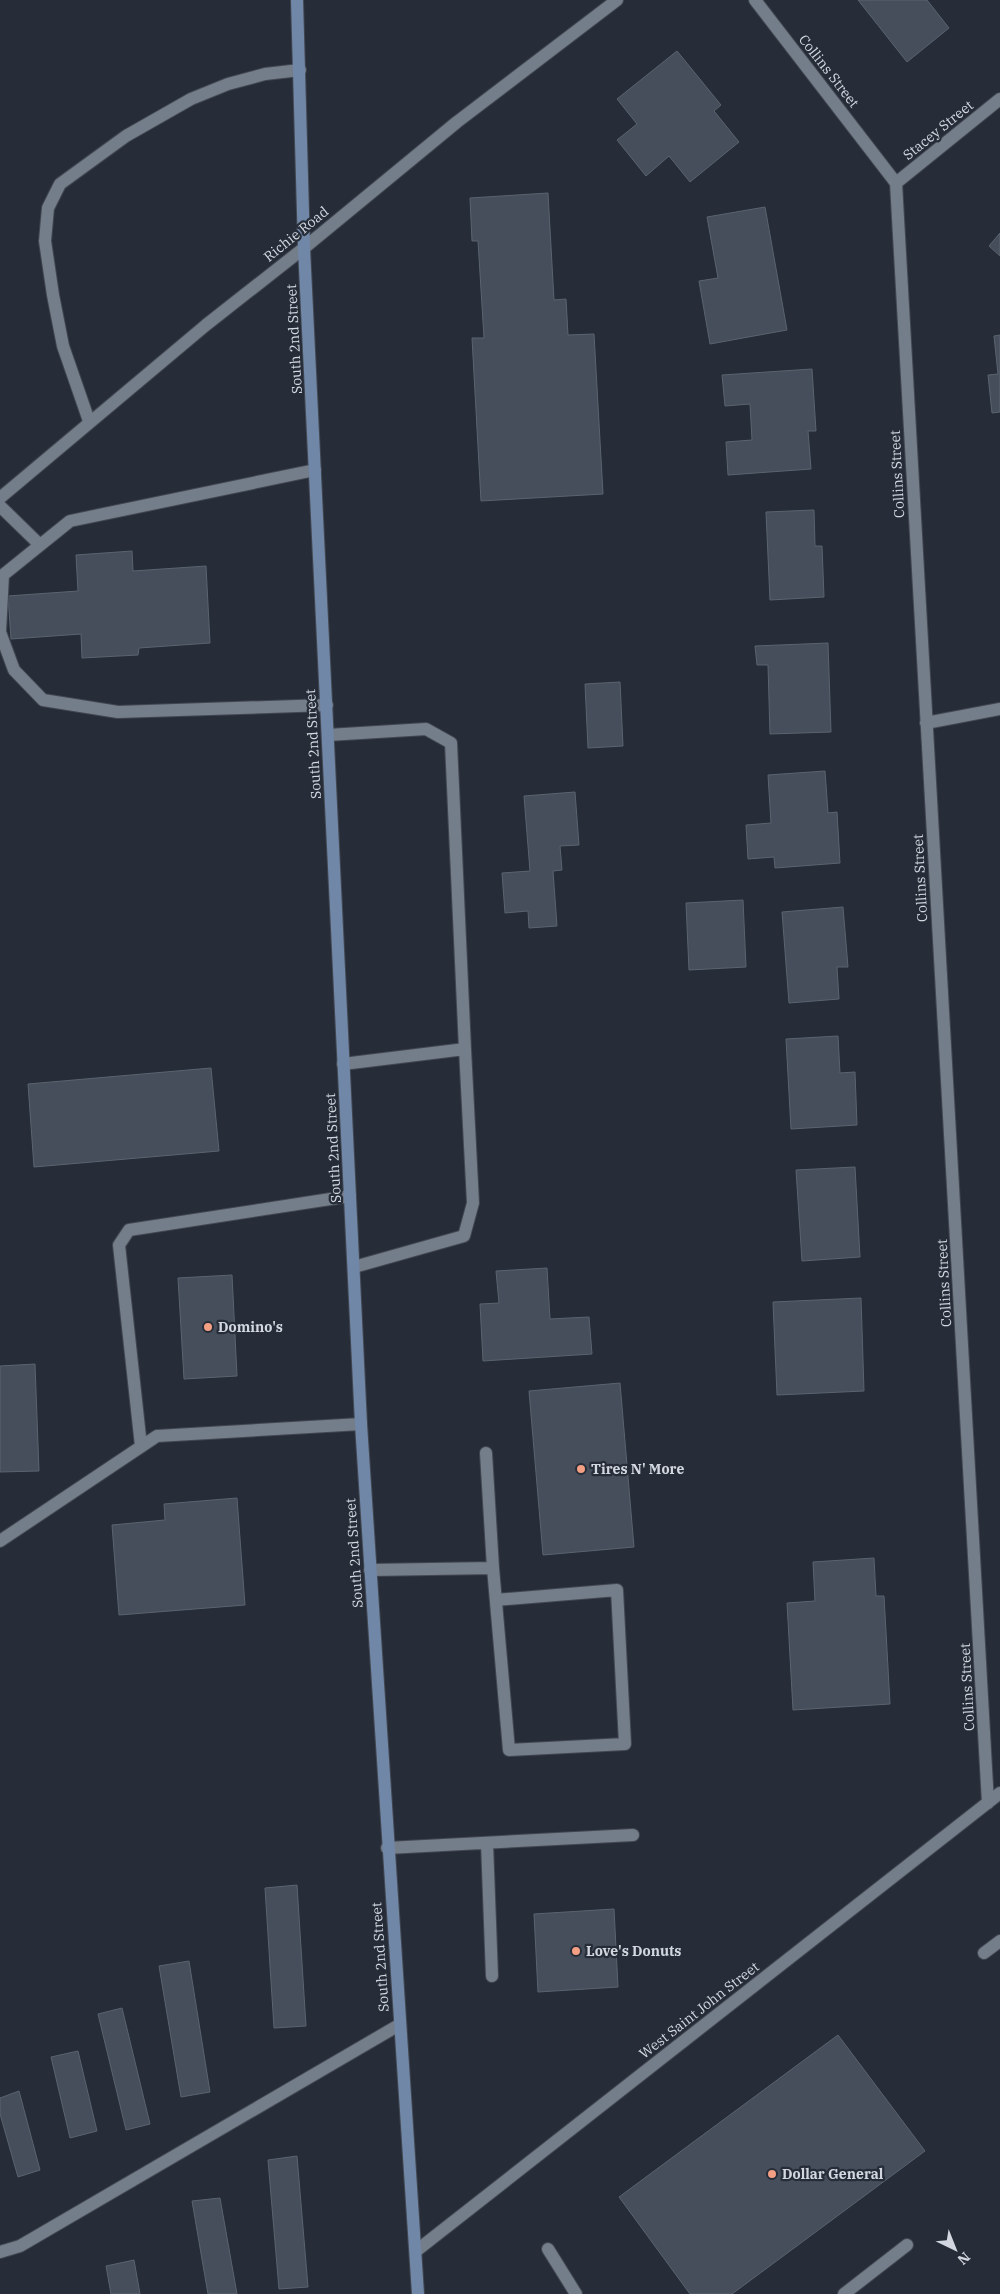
<svg xmlns="http://www.w3.org/2000/svg" width="1000" height="2294" viewBox="0 0 1000 2294" font-family="'IBM Plex Serif',serif">
	<style>
		.building { fill: #464e5b; stroke: #5a6370 }
		.lines { fill: none; stroke-linecap: round; stroke-linejoin: round }
		.lane-casing { stroke: #424852; stroke-width: 14 }
		.street-casing { stroke: #424852; stroke-width: 14 }
		.secondary-casing { stroke: #424852; stroke-width: 14 }
		.lane { stroke: #747d8a; stroke-width: 12 }
		.street { stroke: #747d8a; stroke-width: 12 }
		.secondary { stroke: #7187a7; stroke-width: 12 }
		.poi-dot { fill: #f39f83; stroke: #262d38; stroke-width: 2 }
		.labels { text-anchor: middle; stroke-width: 4.5; stroke-linejoin: round; paint-order: stroke }
		.street-label { font-size: 14px; fill: #d3d8e0; stroke: #262d38 }
		.poi-label { font-size: 14px; font-weight: bold; fill: #d3d8e0; stroke: #262d38; text-anchor: start }
	</style>
	<rect width="100%" height="100%" fill="#262d38"/>
	<!-- building -->
	<path class="building" d="M858 0H927L949 28 907 62Z
		M677 51 721 105 714 111 739 142 690 182 669 156 646 176 617 140 637 124 617 99Z
		M548 193 554 300 566 299 568 335 594 334 603 494 481 501 472 338H484L478 241H472L470 198Z
		M765 207 787 330 710 344 699 281 718 278 707 217Z
		M1000 233V256L989 246Z
		M1000 335V412L992 413 988 375 998 374 994 336Z
		M812 369 816 431H808L811 469 728 475 726 442 752 440 750 404 725 406 722 375Z
		M814 510 815 546H822L824 597 770 600 766 512Z
		M132 551 133 571 206 566 210 643 139 648 138 655 82 658 81 634 11 639 8 596 78 591 76 555Z
		M828 643 831 732 770 734 768 665H757L755 646Z
		M620 682 623 746 588 748 585 684Z
		M825 771 828 813 837 812 840 863 775 868 774 857 748 859 746 825 771 823 768 775Z
		M575 792 579 845 560 846 562 870 553 871 557 926 529 928 528 911 505 913 502 873 530 871 524 796Z
		M743 900 746 967 689 970 686 903Z
		M843 907 848 967H837L839 999 789 1003 782 912Z
		M838 1036 840 1073 855 1072 857 1125 791 1129 786 1039Z
		M211 1068 219 1151 34 1167 28 1084Z
		M855 1167 860 1257 802 1261 796 1170Z
		M547 1268 550 1319 589 1317 592 1354 483 1361 480 1304 499 1303 496 1271Z
		M232 1275 237 1376 184 1379 178 1278Z
		M861 1298 864 1391 777 1395 773 1302Z
		M35 1364 39 1471 0 1472V1366Z
		M620 1383 634 1547 543 1555 529 1391Z
		M237 1498 245 1605 119 1615 112 1525 165 1520 164 1504Z
		M874 1558 876 1596H884L890 1704 793 1710 787 1603 815 1601 813 1562Z
		M297 1885 306 2026 274 2028 265 1888Z
		M614 1909 618 1987 538 1992 534 1914Z
		M189 1961 210 2092 181 2097 159 1966Z
		M122 2008 150 2124 126 2130 98 2014Z
		M838 2035 925 2151 732 2294H690L619 2197Z
		M78 2051 97 2131 70 2138 51 2057Z
		M19 2091 40 2170 18 2177 0 2114V2098Z
		M297 2156 308 2287 279 2289 268 2160Z
		M220 2198 237 2294H208L192 2201Z
		M134 2260 140 2294H111L106 2266Z"/>
	<g class="lines">
		<!-- lane casing -->
		<g class="lane-casing">
			<path id="lane" d="M89 421 63 346 53 295 45 241 48 208 60 184 126 136 191 99 228 84 265 74 300 70
				M315 470 70 521 3 575 0 632 14 670 43 700 118 712 327 705
				M0 506 40 545
				M328 735 426 729 451 743 465 1049 343 1064
				M354 1267 464 1236 473 1203 465 1049
				M141 1446 119 1245 129 1230 350 1196
				M486 1453 493 1568
				M0 1541 157 1436 361 1424
				M370 1570 493 1568 509 1750 625 1744 617 1590 496 1600
				M487 1843 492 1976
				M387 1848 633 1835
				M984 1953 1000 1941
				M548 2249 576 2294
				M0 2252 20 2246 399 2025
				M844 2294 907 2245"/>
		</g>
		<!-- street casing -->
		<g class="street-casing">
			<path id="street" d="M755 0 896 183 988 1803
				M896 183 1000 99
				M0 498 206 325 304 248 457 122 617 0
				M926 723 1000 709
				M416 2251 1000 1793"/>
		</g>
		<!-- secondary casing -->
		<g class="secondary-casing">
			<path id="secondary" d="M297 0 304 248 361 1424 418 2294"/>
		</g>
		<!-- lane -->
		<use href="#lane" class="lane"/>
		<!-- street -->
		<use href="#street" class="street"/>
		<!-- secondary -->
		<use href="#secondary" class="secondary"/>
	</g>
	<!-- markers -->
	<g class="poi-dot">
		<circle cx="208" cy="1327" r="5"/>
		<circle cx="581" cy="1469" r="5"/>
		<circle cx="576" cy="1951" r="5"/>
		<circle cx="772" cy="2174" r="5"/>
	</g>
	<g class="labels">
		<!-- street labels -->
		<g class="street-label">
			<text transform="translate(829 71) rotate(52)" y="5">Collins Street</text>
			<text transform="translate(938 130) rotate(-39)" y="5">Stacey Street</text>
			<text transform="translate(296 234) rotate(-39)" y="5">Richie Road</text>
			<text transform="translate(294 339) rotate(-93)" y="5">South 2nd Street</text>
			<text transform="translate(897 474) rotate(-93)" y="5">Collins Street</text>
			<text transform="translate(313 744) rotate(-93)" y="5">South 2nd Street</text>
			<text transform="translate(920 878) rotate(-93)" y="5">Collins Street</text>
			<text transform="translate(333 1148) rotate(-93)" y="5">South 2nd Street</text>
			<text transform="translate(944 1283) rotate(-93)" y="5">Collins Street</text>
			<text transform="translate(354 1553) rotate(-94)" y="5">South 2nd Street</text>
			<text transform="translate(967 1687) rotate(-93)" y="5">Collins Street</text>
			<text transform="translate(380 1957) rotate(-94)" y="5">South 2nd Street</text>
			<text transform="translate(699 2010) rotate(-38)" y="5">West Saint John Street</text>
		</g>
		<!-- poi labels -->
		<g class="poi-label">
			<text x="218" y="1332">Domino's</text>
			<text x="591" y="1474">Tires N' More</text>
			<text x="586" y="1956">Love's Donuts</text>
			<text x="782" y="2179">Dollar General</text>
		</g>
	</g>
	<!-- north arrow -->
	<g transform="translate(955 2249) rotate(137)" stroke="#262d38" stroke-width="4" paint-order="stroke">
	<path d="M0-4L9 19L0 12L-9 19Z" fill="#d3d8e0"/>
	<text y="-8" font-size="14" font-weight="bold" text-anchor="middle" fill="#d3d8e0">N</text>
	</g>
</svg>
